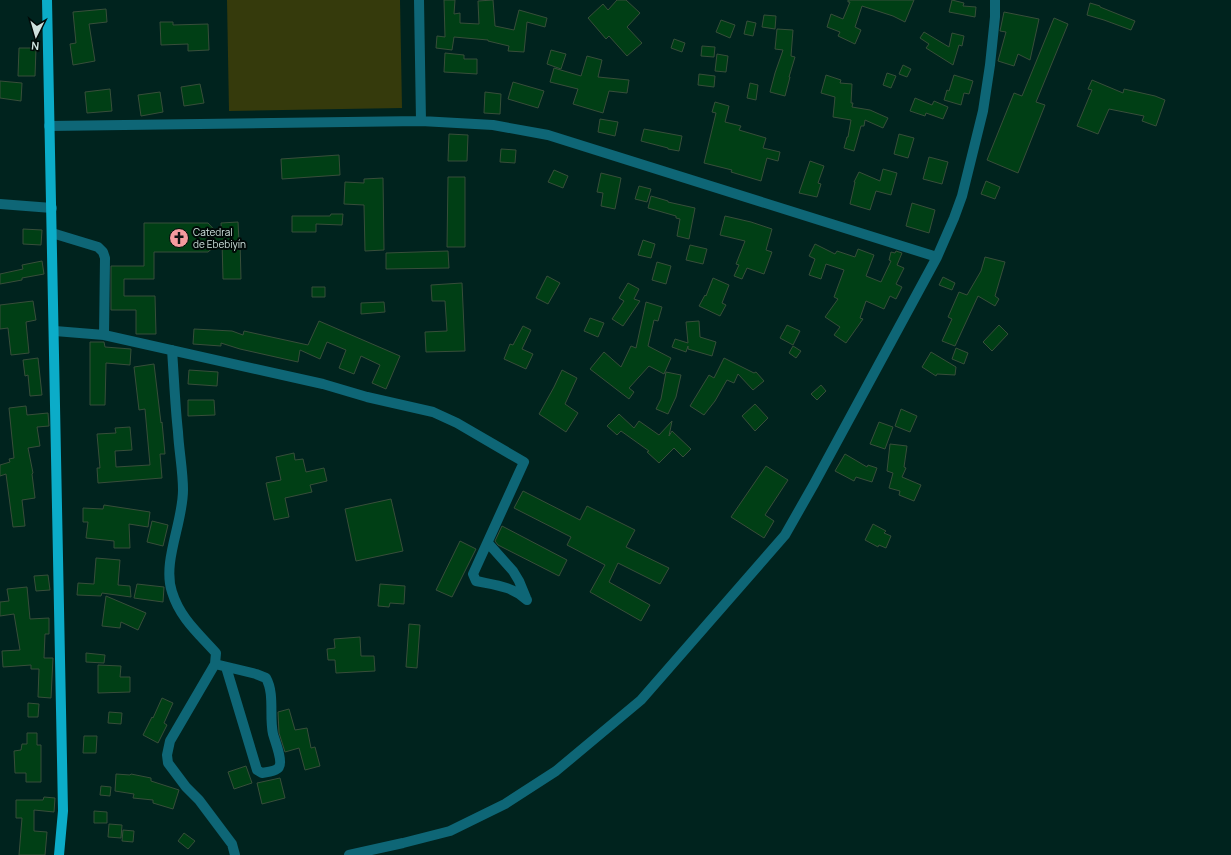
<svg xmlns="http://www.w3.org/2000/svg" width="1231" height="855" viewBox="0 0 1231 855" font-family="Manrope,sans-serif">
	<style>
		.green { fill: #353a0c }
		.building { fill: #003f15; stroke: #374e3a }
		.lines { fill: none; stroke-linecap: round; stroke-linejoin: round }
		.minor { stroke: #0e6676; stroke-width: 10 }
		.primary { stroke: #0bacc8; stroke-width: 10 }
		.labels { text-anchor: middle; stroke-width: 4; stroke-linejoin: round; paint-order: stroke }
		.poi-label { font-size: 10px; fill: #cee1dd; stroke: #000907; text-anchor: start }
	</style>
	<rect width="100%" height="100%" fill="#00231e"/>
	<!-- green -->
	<path class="green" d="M227 0H400L402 108 229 111Z"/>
	<!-- building -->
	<path class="building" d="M444 0H455L454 14 460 13V23L479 24 478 1 493 0 495 26 514 30 519 10 547 18 545 27 527 22 524 52 508 51 509 46 488 41V40L454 37 452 50 436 48 437 36 445 37Z
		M617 0H626L640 13 627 27 642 43 627 56 609 36 606 39 588 18 603 4 608 10Z
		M848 0H914L905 22 893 16 862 6 855 27 861 30 855 44 838 36 840 32 827 27 831 14 843 19 850 2H848Z
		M952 0 964 3 963 6 976 7 975 17 949 12Z
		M1090 3 1100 6V7L1135 21 1131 30 1104 20 1087 15Z
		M106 9 107 22 89 24 95 61 73 65 70 44 76 43 73 12Z
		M1004 12 1039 19 1030 60 1018 54 1014 66 998 61 1006 32 1000 31Z
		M764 15 776 16 775 29 762 27Z
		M1054 18 1068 24 1036 102 1045 105 1018 173 987 160 1014 93 1022 96Z
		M721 20 735 25 730 38 716 32Z
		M747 21 756 23 753 36 744 34Z
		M160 22H173V25L208 24 209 50 188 51V44L161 45Z
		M777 29 793 30 791 56 795 57 789 77H790L785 96 770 92 775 73 783 50 775 49Z
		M924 32 949 47 952 33 964 36 962 46 959 45 953 65 926 48 929 44 920 38Z
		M674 39 685 43 682 52 671 48Z
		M702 46 715 47 714 57 701 56Z
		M19 48H36L35 76H18Z
		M551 50 566 54 561 69 547 64Z
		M445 53 464 55V59H477V74L444 72Z
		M717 54 728 56 726 72 715 71Z
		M587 56 602 60 598 77 629 80 627 93 609 91 603 113 573 104 578 89 550 82 554 68 581 76Z
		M903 65 911 69 907 77 899 74Z
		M887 73 896 76 891 88 883 85Z
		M699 74 715 76 714 87 698 85Z
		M826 75 841 80 840 83 852 84 851 103H853L852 107 870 110 888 118 883 128 865 120 864 126H861L854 151 844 148 847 137H848L851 120 833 117 835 97 821 93Z
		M954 75 973 81 969 94 964 93 961 105 944 100 947 90 949 91Z
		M1092 80 1123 93 1124 89 1155 96 1165 100 1156 126 1142 121 1144 116 1109 109 1098 134 1077 126 1092 90 1088 89Z
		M0 81 22 83 21 101 0 98Z
		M513 82 544 91 538 108 508 99Z
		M750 83 758 85 756 100 747 98Z
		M200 84 204 103 184 106 181 87Z
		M110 89 112 111 87 113 85 92Z
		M160 92 163 112 141 116 138 95Z
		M485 92 501 94 500 114 484 113Z
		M915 98 932 105 934 101 948 107 943 119 926 113 925 116 910 111Z
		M715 102 729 106 725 122 741 126 739 130 766 138 763 148 780 152 778 161 767 158 761 181 731 172 732 170 704 163 716 113 712 112Z
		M600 119 618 122 615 136 598 132Z
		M644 129 682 136 679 151 668 149V148L641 141Z
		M449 134 468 135 467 161H448Z
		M899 134 914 138 908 158 894 154Z
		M501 149 516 150 515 163 500 162Z
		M339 155 340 175 282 179 281 159Z
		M929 157 948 162 942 184 923 179Z
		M810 161 824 166 818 183 821 184 817 197 799 193Z
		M883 169 897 173 891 195 876 191 870 210 850 204 855 182H854L859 172 880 181Z
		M554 170 568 176 563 188 548 182Z
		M601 173 621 178 615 209 601 206 603 193 597 192Z
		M448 177H465V247H447Z
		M383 178 384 250 365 251 364 205 344 204 345 182 364 183V179Z
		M986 181 1000 187 995 199 981 194Z
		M639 186 651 189 647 202 635 199Z
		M651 196 668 201V202L695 208 689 239 677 236 680 219 676 218V216L648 208Z
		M912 203 935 210 929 233 906 226Z
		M331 214H343L342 225 316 224V232H292V216H330Z
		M725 216 751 222 772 229 766 250 772 252 764 274 747 268 742 279 734 276 739 265 736 264 745 241 720 235Z
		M238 222 239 241H240L241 279H223L222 240 208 252H154V279H124V296H155L156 334H136V310H111V266H144V223H208L222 238 221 223Z
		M23 229 42 230 41 245 23 244Z
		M643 240 655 244 651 258 638 255Z
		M815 244 835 254 837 251 855 257 858 249 874 255 866 276 881 282 891 261 889 260 891 252 895 253 896 251 902 253 897 265 904 268 896 284 902 287 896 299 890 296 884 309 866 301 860 318 863 319 846 343 834 335 840 327 825 317 838 299 834 297 844 270 826 264 821 279 809 275 815 259 809 256Z
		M690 245 707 249 703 264 686 260Z
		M448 251 449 268 386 269V253Z
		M985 257 1005 262 995 296 999 299 995 306 978 296 955 346 942 341 952 319 948 317 959 292 967 295 981 271Z
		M42 261 44 274 22 278V280L0 284V274L23 269 22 265Z
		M657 262 671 266 666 284 652 280Z
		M547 276 560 283 548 304 536 298Z
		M943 277 955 283 952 290 939 285Z
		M713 278 729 285 722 303 726 305 720 316 699 306 705 295 706 296Z
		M462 283 465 351 426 352 425 332 447 331 445 301H432L431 285Z
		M628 283 639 289 634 299 640 301 623 326 612 319 624 301 619 298Z
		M312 287H325V297H312Z
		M33 301 36 320 26 322 29 353 11 355 8 328 0 329V305Z
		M384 302 385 312 361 314V303Z
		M646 302 662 307 658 321 654 320 648 346 671 358 664 374 649 366 629 388 634 392 629 399 590 369 604 352 621 367 631 346 636 348Z
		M590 318 604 323 598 337 584 331Z
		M319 321 400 356 386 389 372 383 380 365 361 356 354 374 339 368 346 350 327 342 320 359 300 350 298 362 240 349 221 343V346L193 344 194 329 232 331 243 335 244 331 308 345Z
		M699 321 700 337 716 342 712 356 688 349V346L686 352 672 347 675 339 688 343 686 322Z
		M787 325 800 331 793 345 780 338Z
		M999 325 1008 334 992 351 983 342Z
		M523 326 531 330 522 349 533 354 526 369 504 359 510 344 513 345Z
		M90 342H104L105 347 131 349 130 365 106 363 105 405H90Z
		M793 346 801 351 796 358 789 353Z
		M956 348 968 353 964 364 952 359Z
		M931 352 956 367 955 375 937 374 936 376 922 367Z
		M38 358 42 395 30 396 28 375 25 376 23 360Z
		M724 358 754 373 756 372 764 381 753 390 738 374 734 383 727 380 715 401 704 415 690 406 709 375 714 378Z
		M154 364 161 423 162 422 165 454H160L162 478 98 483 97 468H100L97 434 116 433 115 428 130 427 132 450 115 451 116 467 150 465 145 409 139 410 134 367Z
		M189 370 218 372 217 386 188 384Z
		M562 370 577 378 565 404 578 413 566 432 539 414 554 387Z
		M666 372 681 375 676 397 668 414 656 409 661 399Z
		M821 385 826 391 817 400 811 394Z
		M188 400H214L215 415 188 416Z
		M755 404 768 418 755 431 742 416Z
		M26 406 27 415 48 413 49 426 37 427 40 446 28 448 33 473 32 474 35 498 22 500 25 526 13 527 6 474 0 476V465L10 462 9 459 14 458 9 408Z
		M901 409 917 416 910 432 895 426Z
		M619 414 634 428 639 421 659 435 672 421 669 436 672 431 691 449 683 457 674 448 659 463 647 452 649 451 621 431 617 435 607 426Z
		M879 422 893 427 885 449 870 444Z
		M890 444 907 446 904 467 906 468 902 477 921 485 914 501 899 495 900 491 889 488 893 473 887 471Z
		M294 453 295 460 303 459 306 472 324 468 327 481 310 485 312 492 285 498 289 517 274 520 266 483 281 480 276 457Z
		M845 454 867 467 868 465 877 468 872 482 856 477 854 481 835 471Z
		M766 466 788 480 765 515 774 521 764 538 731 517Z
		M523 491 580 520 587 506 635 530 626 547 669 568 660 584 618 563 609 582 650 605 641 621 590 592 605 565 567 545 571 537 514 508Z
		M391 499 403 551 356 561 345 509Z
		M104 505 150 512 148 527 129 524 130 548H114V541L86 538 88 522H83V508L103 509Z
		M152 521 168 525 163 546 147 542Z
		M873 524 886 531 884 533 891 536 886 548 879 545 878 547 865 540Z
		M502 526 567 560 559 576 498 545 495 541Z
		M460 541 476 549 452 597 436 590Z
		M96 558 120 560 118 585 130 586 131 597 102 593 101 596 77 595 78 583 94 584Z
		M48 575 50 590 36 591 34 576Z
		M137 584 164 587 163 602 134 598Z
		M380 584 405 586 404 604 390 603 389 607 378 606Z
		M27 587 30 619 49 618V634H45L44 658H53L51 698 38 697 39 669H31V665L3 667 2 651 20 650 14 614 0 616V602L9 601 7 589Z
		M106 596 146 613 138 630 121 622 120 628 102 626Z
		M409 624 420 625 417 668 406 667Z
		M360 637 361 656H374L375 671 336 673 335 660H328L327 649 335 648 334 639Z
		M86 653 105 655 104 663 86 662Z
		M98 665 121 666 120 677H130V692L98 693Z
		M162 698 173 703 164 723 167 725 158 743 143 735 152 717 153 718Z
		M28 703 39 704 38 717H28Z
		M289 709 295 730 307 728 311 748 315 747 320 766 305 770 299 748 285 752 279 733 278 712Z
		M109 712 122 713 121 724 108 723Z
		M27 733H37V745H41V782H26V773H15L14 751 21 750 22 744H27Z
		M84 736H97L96 753H83Z
		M246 766 252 783 234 789 228 772Z
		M116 774 130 775 131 774 151 778V781L179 790 173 809 153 803V800L133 798 134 794 115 791Z
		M280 778 285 798 262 804 257 783Z
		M101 786 111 787 110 796 100 795Z
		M44 797 55 798 54 812 34 810V831L47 832 45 855H19L22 818H16V800H43Z
		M94 811 107 812V823H94Z
		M109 824 122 825 121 838 108 837Z
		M123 830 134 831 133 842 122 841Z
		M184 833 195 841 188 849 178 841Z"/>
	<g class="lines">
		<!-- minor -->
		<path class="minor" d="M419 0 421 121
			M49 126 421 121 493 125 548 135 937 257
			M0 204 52 208
			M52 233 98 247 103 252 105 258 104 335
			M55 331 104 335 323 384 367 397 433 412 457 423 524 462 473 574 476 581C495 585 512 586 527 600
			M172 350C174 377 175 405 178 432 179 451 183 471 183 490 183 523 162 562 172 592 180 618 198 633 216 653L215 664 170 741 167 755 168 763 186 787 199 800 232 844 235 855
			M488 543 513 571 519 581 526 598
			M215 664 256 674 266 678C275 694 269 716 273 734 275 741 283 761 279 767 277 771 267 772 262 773L257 770 226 667
			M349 855 403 843 450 831 505 804 556 771 641 700 785 535 814 484 937 257 954 218 962 196 983 111 990 65 995 17V0"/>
		<!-- primary -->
		<path class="primary" d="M47 0 63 811 59 855"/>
	</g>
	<!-- icons -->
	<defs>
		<g id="church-disc" transform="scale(1)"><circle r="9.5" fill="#f59b9e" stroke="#000907"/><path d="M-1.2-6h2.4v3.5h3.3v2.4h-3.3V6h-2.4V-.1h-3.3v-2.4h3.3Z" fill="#111"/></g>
	</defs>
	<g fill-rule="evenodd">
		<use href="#church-disc" x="179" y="238"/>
	</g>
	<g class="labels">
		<!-- poi labels -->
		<g class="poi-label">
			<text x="193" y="236">Catedral<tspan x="193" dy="12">de Ebebiyín</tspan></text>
		</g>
	</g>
	<!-- north arrow -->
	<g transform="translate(36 36) rotate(185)" stroke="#000907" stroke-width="3" paint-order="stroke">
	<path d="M0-3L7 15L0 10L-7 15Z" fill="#cee1dd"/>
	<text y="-6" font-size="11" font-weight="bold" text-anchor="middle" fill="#cee1dd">N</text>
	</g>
</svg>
